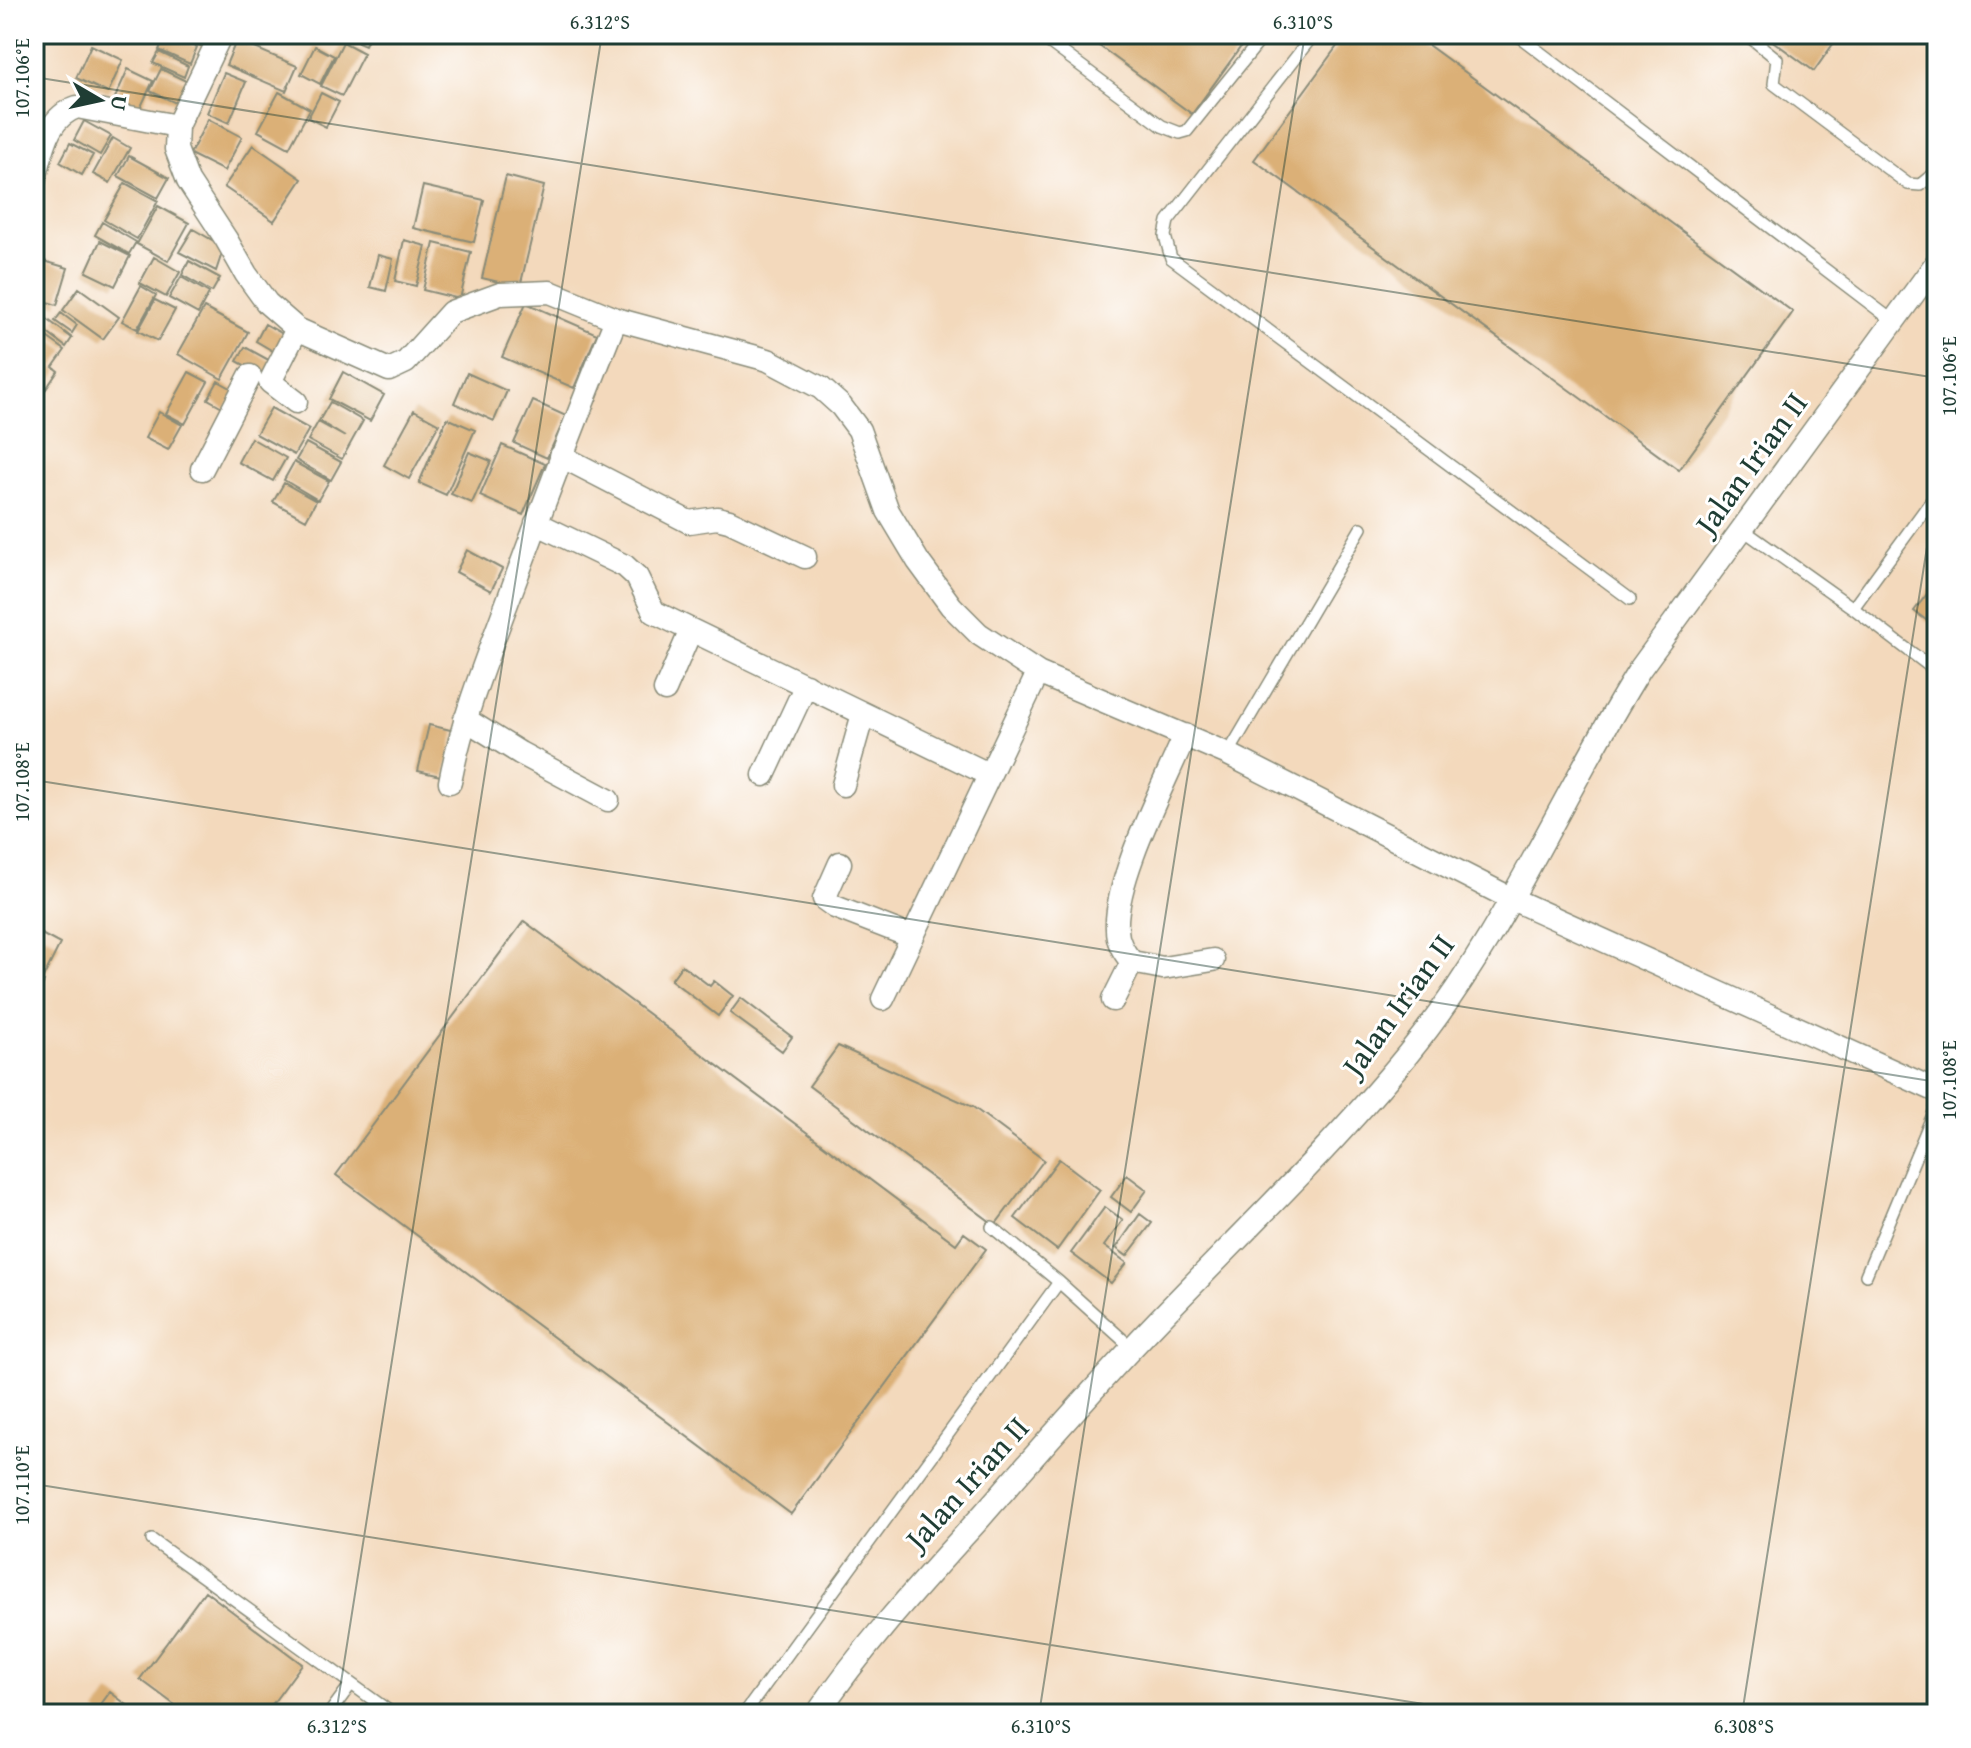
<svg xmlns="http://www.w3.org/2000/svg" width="1971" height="1748" viewBox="0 0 1971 1748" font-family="'Gentium Book Plus',serif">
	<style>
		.building { fill: #dbb077 }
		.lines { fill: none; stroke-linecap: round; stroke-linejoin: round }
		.service-casing { stroke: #898b78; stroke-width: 14 }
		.minor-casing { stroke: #898b78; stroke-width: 25 }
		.service { stroke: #fff; stroke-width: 11 }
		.minor { stroke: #fff; stroke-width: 22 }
		.ticks { fill: none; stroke: #1f3d34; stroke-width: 2; stroke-opacity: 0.45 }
		.labels { text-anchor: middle; stroke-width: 6; stroke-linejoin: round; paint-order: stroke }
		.street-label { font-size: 32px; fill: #1f3d34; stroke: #fff }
		.neatline { fill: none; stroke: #1f3d34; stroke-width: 3 }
		.ticks-label { font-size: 20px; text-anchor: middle; fill: #1f3d34 }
	</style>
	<rect width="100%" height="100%" fill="#fff"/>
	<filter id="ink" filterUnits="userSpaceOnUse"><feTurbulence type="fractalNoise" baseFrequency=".0125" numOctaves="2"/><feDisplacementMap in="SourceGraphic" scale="16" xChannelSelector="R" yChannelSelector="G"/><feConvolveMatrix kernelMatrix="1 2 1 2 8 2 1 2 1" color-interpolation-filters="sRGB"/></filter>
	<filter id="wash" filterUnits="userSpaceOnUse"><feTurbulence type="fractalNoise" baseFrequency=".006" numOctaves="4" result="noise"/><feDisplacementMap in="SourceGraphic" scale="32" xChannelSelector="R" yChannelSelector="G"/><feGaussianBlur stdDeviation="1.8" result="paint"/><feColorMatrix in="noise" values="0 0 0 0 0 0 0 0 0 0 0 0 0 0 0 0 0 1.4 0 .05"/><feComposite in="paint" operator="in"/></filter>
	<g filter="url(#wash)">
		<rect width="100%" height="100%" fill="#f3d9bc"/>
		<g id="blocks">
			<!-- building -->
			<path class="building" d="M166 34 197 47 190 64 159 50Z
				M174 34H207L201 46Z
				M239 34H254L250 46 297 66 286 91 226 65Z
				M339 34H370L365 45Z
				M1083 34H1250L1192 114Z
				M1346 34H1413L1793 312 1679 470 1254 160Z
				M1763 34H1840L1814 71Z
				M343 42 364 53 342 96 321 86Z
				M91 45 123 60 108 93 76 78Z
				M315 46 334 56 320 84 301 74Z
				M159 52 188 66 184 77 153 63Z
				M128 69 153 81 139 111 114 100Z
				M161 69 188 82 178 104 150 91Z
				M224 73 246 82 229 123 207 113Z
				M279 92 310 109 289 148 258 131Z
				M321 93 339 102 326 127 308 118Z
				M208 119 242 137 224 171 190 154Z
				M84 121 111 136 100 155 74 140Z
				M113 138 130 148 110 183 93 174Z
				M70 143 93 155 82 175 60 162Z
				M253 145 302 179 274 221 224 187Z
				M129 156 169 178 158 198 118 176Z
				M506 176 544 186 520 287 482 278Z
				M125 183 158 201 137 239 104 220Z
				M423 186 484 200 474 242 413 228Z
				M158 206 189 223 168 261 137 244Z
				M102 222 136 242 129 254 95 235Z
				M193 229 224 247 216 271 179 252Z
				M404 240 426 246 416 286 395 281Z
				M100 241 130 256 115 286 86 272Z
				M434 243 471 252 460 299 423 290Z
				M378 255 393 259 386 291 370 287Z
				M154 257 180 272 166 297 140 283Z
				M37 259 68 268 57 305 34 298V270Z
				M189 261 220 278 212 292 182 275Z
				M181 277 209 293 198 314 169 298Z
				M141 286 156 295 137 329 122 321Z
				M79 288 119 317 103 339 63 310Z
				M155 300 175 310 158 341 138 331Z
				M526 303 597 334 574 388 502 357Z
				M204 308 248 332 222 379 178 354Z
				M35 310 72 338 66 347 34 323Z
				M61 313 77 325 72 333 55 321Z
				M265 324 288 337 278 354 256 341Z
				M34 328 65 350 53 367 58 371 46 389 34 381V375L44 361 34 353Z
				M245 347 274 363 266 377 237 361Z
				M189 372 208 382 185 424 166 414Z
				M343 372 384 395 370 421 329 399Z
				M467 373 507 391 494 421 454 403Z
				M218 381 236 391 226 409 208 399Z
				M34 384 44 391 34 406Z
				M533 401 566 416 547 458 514 443Z
				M330 402 363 421 342 459 308 440 318 422 345 437 319 421Z
				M271 408 309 429 294 455 256 434Z
				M414 410 439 424 409 479 384 465Z
				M159 412 182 425 168 450 145 438Z
				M447 418 475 430 446 495 419 483Z
				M251 438 286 458 273 481 238 462Z
				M306 443 341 462 331 480 296 460Z
				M502 445 545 464 523 515 480 496Z
				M469 452 491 461 472 503 451 494Z
				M294 462 329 481 318 500 284 480Z
				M284 483 316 501 306 520 273 502Z
				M467 550 502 569 491 591 456 572Z
				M1937 581V628L1914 611Z
				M429 725 455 731 445 777 418 771Z
				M524 921 956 1244 964 1233 986 1249 791 1514 336 1175Z
				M34 930 60 944 43 978 34 974Z
				M682 965 710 986 714 981 733 996 718 1016 671 980Z
				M34 977 44 982 34 1002Z
				M741 998 792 1037 782 1051 730 1013Z
				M838 1046 973 1107 1044 1160 995 1225 809 1086Z
				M1059 1159 1100 1190 1057 1250 1015 1218Z
				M1127 1175 1147 1190 1131 1212 1111 1197Z
				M1105 1207 1123 1220 1104 1246 1127 1263 1111 1283 1071 1253Z
				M1140 1214 1152 1223 1127 1256 1116 1248Z
				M205 1591 302 1664 265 1714H187L140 1679Z
				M110 1692 127 1705 121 1714H100L96 1711Z"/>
		</g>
	</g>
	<g filter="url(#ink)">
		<use href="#blocks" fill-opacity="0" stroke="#898b78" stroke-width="2"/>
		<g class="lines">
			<!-- service casing -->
			<g class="service-casing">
				<path id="service" d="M1038 34 1162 126 1180 133 1187 131 1265 34
					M1314 34 1168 221 1165 236 1171 258 1630 599
					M1516 34 1893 321
					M1746 34 1777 59 1774 84 1908 184 1920 185 1937 171
					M1742 529 1853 608 1937 672
					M1853 608 1937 493
					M1228 754 1361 528
					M992 1227 1059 1282 1132 1348
					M1866 1275 1937 1105
					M152 1540 393 1714
					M329 1714 351 1684
					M744 1714 1059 1282"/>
			</g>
			<!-- minor casing -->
			<g class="minor-casing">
				<path id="minor" d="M221 34 177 126 176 149 188 181 226 239 246 274 267 303 297 329 389 370 406 362 451 312 500 294 550 292 616 319 768 360 821 388 841 406 859 430 888 511 918 561 951 606 979 634 1038 673 1228 754 1512 899 1937 1091
					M34 182C43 152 45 118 77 107L177 126
					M296 402 270 382 297 329
					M561 456 689 522 717 518 729 521 805 557
					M202 469 250 376
					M536 523 625 566 637 577 654 612 988 774
					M665 690 691 630
					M465 719 520 753 608 800
					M764 775 806 685
					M450 782C462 720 485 662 507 603 542 508 578 413 616 319
					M843 785 863 714
					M840 863 824 899 835 907 912 937
					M1132 962 1163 968 1213 960
					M883 999 1038 673
					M1113 1000 1132 962C1124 953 1117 941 1117 929 1114 879 1165 783 1185 735
					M817 1714C865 1643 923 1581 980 1518 1030 1461 1080 1403 1132 1348 1224 1250 1323 1158 1408 1054 1502 940 1561 795 1640 669L1937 262"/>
			</g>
			<!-- service -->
			<use href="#service" class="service"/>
			<!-- minor -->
			<use href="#minor" class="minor"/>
		</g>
	</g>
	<!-- ticks -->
	<path class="ticks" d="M34 77 1937 378M34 780 1937 1082M34 1484 1487 1714M336 1714 602 34M1039 1714 1305 34M1742 1714 1937 484"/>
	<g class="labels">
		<!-- street labels -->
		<g class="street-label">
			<text transform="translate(1751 463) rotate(-54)" y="11">Jalan Irian II</text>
			<text transform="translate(1398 1005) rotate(-54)" y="11">Jalan Irian II</text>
			<text transform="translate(967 1483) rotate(-48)" y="11">Jalan Irian II</text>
		</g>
	</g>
	<!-- margin -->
	<rect width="1971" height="1748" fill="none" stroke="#fff" stroke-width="88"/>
	<!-- north arrow -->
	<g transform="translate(100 100) rotate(99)" stroke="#ffffff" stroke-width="6" paint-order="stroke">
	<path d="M0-6L14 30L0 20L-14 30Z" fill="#1f3d34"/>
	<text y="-12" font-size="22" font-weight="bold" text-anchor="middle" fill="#1f3d34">U</text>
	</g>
	<rect x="44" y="44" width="1883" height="1660" class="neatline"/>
	<g class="ticks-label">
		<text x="600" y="29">6.312°S</text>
		<text x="1303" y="29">6.310°S</text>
		<text transform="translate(22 78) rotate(-90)" y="7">107.106°E</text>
		<text transform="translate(1949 376) rotate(-90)" y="7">107.106°E</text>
		<text transform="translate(22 782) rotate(-90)" y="7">107.108°E</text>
		<text transform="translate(1949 1080) rotate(-90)" y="7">107.108°E</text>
		<text transform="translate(22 1485) rotate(-90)" y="7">107.110°E</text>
		<text x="337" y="1733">6.312°S</text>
		<text x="1041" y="1733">6.310°S</text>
		<text x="1744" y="1733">6.308°S</text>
	</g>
</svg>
